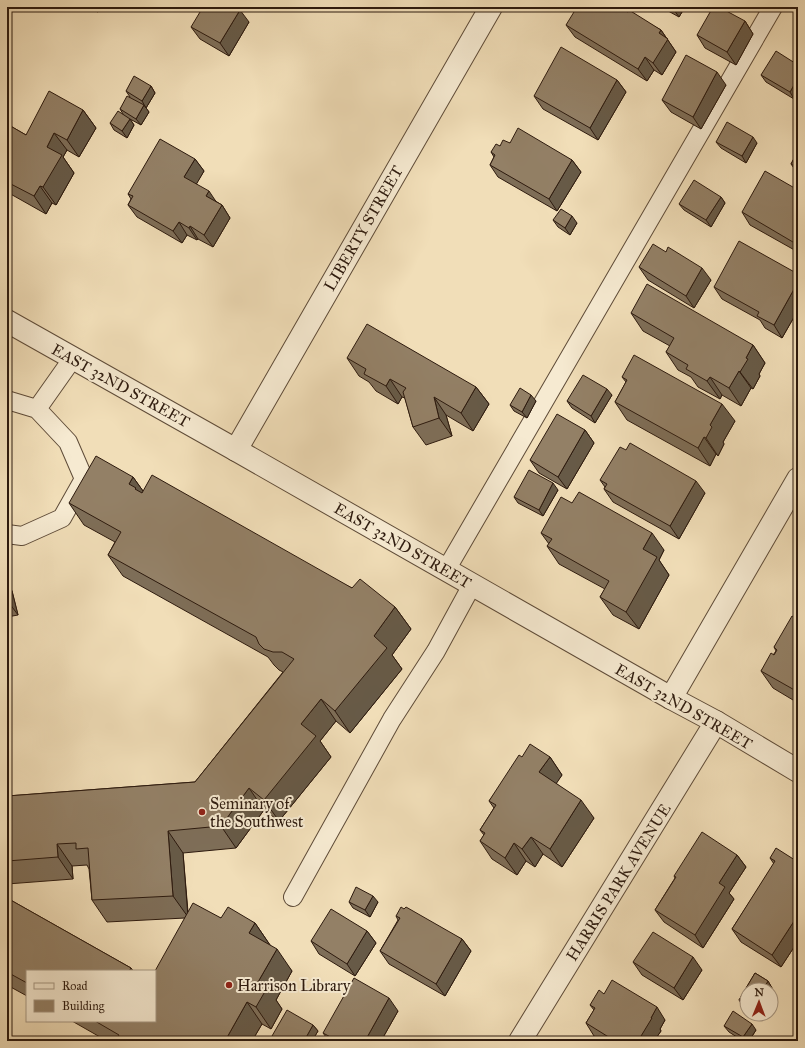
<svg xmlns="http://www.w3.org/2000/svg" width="805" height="1048" viewBox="0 0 805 1048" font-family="'IM FELL Great Primer',serif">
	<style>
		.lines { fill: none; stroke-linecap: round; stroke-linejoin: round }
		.service-casing { stroke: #5e4b38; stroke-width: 20 }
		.minor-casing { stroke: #5e4b38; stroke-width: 24 }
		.tertiary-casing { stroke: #5e4b38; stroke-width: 24 }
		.service { stroke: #f6ead1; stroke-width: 18 }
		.minor { stroke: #f6ead1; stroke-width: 22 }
		.tertiary { stroke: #f6ead1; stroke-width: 22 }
		.wall { fill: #7e6e58; stroke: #2d1a0e }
		.shaded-wall { fill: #675a47; stroke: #2d1a0e }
		.building { fill: #938066; stroke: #2d1a0e }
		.poi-dot { fill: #8f2418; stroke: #f6ead1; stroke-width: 1.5 }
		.labels { text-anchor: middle; stroke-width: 4; stroke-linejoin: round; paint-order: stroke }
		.street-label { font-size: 16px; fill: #2d1a0e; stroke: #f6ead1 }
		.poi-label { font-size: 16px; fill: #2d1a0e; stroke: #f6ead1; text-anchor: start }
	</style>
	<rect width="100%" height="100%" fill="#f1deb8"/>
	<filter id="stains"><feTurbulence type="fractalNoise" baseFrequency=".005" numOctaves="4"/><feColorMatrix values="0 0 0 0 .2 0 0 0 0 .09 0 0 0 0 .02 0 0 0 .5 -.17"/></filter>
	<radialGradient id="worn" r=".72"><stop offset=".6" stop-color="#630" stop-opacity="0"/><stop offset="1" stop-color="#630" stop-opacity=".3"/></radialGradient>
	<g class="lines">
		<!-- service casing -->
		<g class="service-casing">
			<path id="service" d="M7 400 37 409 68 442 84 479 62 518 22 536 7 534
				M37 409 73 358
				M446 570 773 7
				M293 897 392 719 436 651 472 585"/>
		</g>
		<!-- minor casing -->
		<g class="minor-casing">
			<path id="minor" d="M236 450 491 7
				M671 698 798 479
				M520 1041 716 722"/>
		</g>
		<!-- tertiary casing -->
		<g class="tertiary-casing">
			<path id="tertiary" d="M7 321 236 450 671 698 716 722 798 771"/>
		</g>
		<!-- service -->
		<use href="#service" class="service"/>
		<!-- minor -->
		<use href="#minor" class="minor"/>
		<!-- tertiary -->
		<use href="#tertiary" class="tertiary"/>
	</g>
	<!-- wall -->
	<path class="wall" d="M87 7H100L98 12Z
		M661 7H685L679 17Z
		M798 7V13L794 8Z
		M581 10 628 12 661 30 676 52 662 75 654 70 647 81 575 37 566 25Z
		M745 21 753 34 736 65 705 48 697 35Z
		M249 22 229 56 200 39 191 27Z
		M798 65V92L794 99 766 82 761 75Z
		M617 80 626 92 598 140 543 109 534 96Z
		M726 85 701 129 671 112 662 100Z
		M151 86 155 93 146 108 145 107 149 112 141 125 130 119 134 125 127 138 114 130 110 123 123 114 120 109 130 97 126 91Z
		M83 110 96 128 79 157 67 150 63 157 74 173 56 205 52 203 46 214 7 192V124L26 135Z
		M716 142 757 143 746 163 721 148Z
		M510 143 572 160 581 172 557 211 498 177 490 165 494 157 491 152 500 146Z
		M798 151V174L791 164Z
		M195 159 204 171 196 184 217 202 222 205 230 218 213 247 198 239 197 240 187 235 182 243 137 217 128 205 131 199 128 194Z
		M798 190V252L750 225 742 212Z
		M721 197 725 203 711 227 684 210 679 204Z
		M553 220 577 223 570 235 558 227Z
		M666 252 711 280 694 308 648 280 639 267Z
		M798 274V310L782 338 765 328 760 320 722 299 714 287Z
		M631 313 753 345 765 363 759 374 760 376 753 389 751 388 741 406 722 395 720 399 698 387 691 377 678 370 666 352 670 346 643 331Z
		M347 358 476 387 489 404 473 431 446 415 452 436 426 445 413 427 405 398 402 397 398 404 376 391 369 382 359 376Z
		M622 377 735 421 723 442 724 444 718 456 716 454 710 466 627 420 615 402 626 382Z
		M612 395 595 423 572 408 567 401Z
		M536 401 527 418 514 411 510 405Z
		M585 430 594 443 567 489 539 473 530 460Z
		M133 477 143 491 352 588 395 607 411 629 392 655 402 669 350 733 336 721 320 741 331 757 279 821 264 810 236 848 183 853 188 912 221 918 255 923 270 945 292 971 276 1000 282 1009 271 1029 262 1024 252 1041H107L72 1021H155L185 918 107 922 92 900 89 869 87 865 72 866 73 879 7 884V796L195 782 283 672 279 670 274 665 268 657 123 576 108 555 115 542 84 525 69 503Z
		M600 480 705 493 679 539 613 502 604 489 605 487Z
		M558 490 543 516 518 503 514 497Z
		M572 503 664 550 659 560 669 575 639 629 613 615 600 597 605 589 559 564 547 546 549 544 541 533Z
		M7 583 12 591 18 615 7 617Z
		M798 619V703L773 688 761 671 776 651 774 647Z
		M522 757H550L562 775 556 783 594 818 562 867 543 854 535 867 526 861 517 875 492 859 480 841 484 835 480 830 494 808 489 801Z
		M737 855 746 867 729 893 734 899 703 948 664 922 655 910 675 878 674 876Z
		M770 858 798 862V941L781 967 741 942 732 929 774 864Z
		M7 898 131 968 133 971H27V996L7 985Z
		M349 902H378L370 917 353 908Z
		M396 916 462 939 471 951 445 996 389 964 380 951 398 920Z
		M367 931 376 943 355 976 319 954 311 941Z
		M633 962 702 970 683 1000 642 975Z
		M755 973 768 981 772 988 771 990H747V1009L743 1007 739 1000Z
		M604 994 665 1020 660 1029 661 1031 654 1041H603L594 1036 586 1023 594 1010 590 1005Z
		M398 1011 381 1041H329L323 1033Z
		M313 1025 318 1031 312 1041H276L272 1036Z
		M724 1026 756 1030 749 1041H743L729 1032Z"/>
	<!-- shaded-wall -->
	<path class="shaded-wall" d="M94 7H100L98 12Z
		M672 7H685L679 17Z
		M240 10 249 22 229 56 220 43Z
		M745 21 753 34 736 65 727 52Z
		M661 30 676 52 662 75 653 63 659 33Z
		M645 57 654 70 647 81 638 69Z
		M717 72 726 85 701 129 693 117Z
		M798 78V92L794 99 790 92Z
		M617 80 626 92 598 140 590 128Z
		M151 86 155 93 146 108 142 101Z
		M144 105 149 112 141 125 136 119Z
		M83 110 96 128 79 157 67 140Z
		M130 119 134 125 127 138 122 131Z
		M54 133 67 150 63 157 74 173 56 205 43 187 47 147Z
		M753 137 757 143 746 163 742 156Z
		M195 159 204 171 193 190 184 177Z
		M572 160 581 172 557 211 549 199Z
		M40 186 52 203 46 214 34 196Z
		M209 191 217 203 206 196Z
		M721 197 725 203 711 227 706 220Z
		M222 205 230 218 213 247 204 235Z
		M572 216 577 223 570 235 565 228Z
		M179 222 187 235 182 243 173 231Z
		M190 226 198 239 197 240 189 228Z
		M702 268 711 280 694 308 686 296Z
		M798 282V310L782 338 774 325Z
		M753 345 765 363 759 374 760 376 753 389 740 372 746 358Z
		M739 371 751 388 741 406 729 388Z
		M710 377 722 395 720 399 707 381Z
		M390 379 402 397 398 404 386 386Z
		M476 387 489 404 473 431 461 413Z
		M607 389 612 395 595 423 591 416Z
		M531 395 536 401 527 418 522 412Z
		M434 397 446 415 452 436 439 418Z
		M722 404 735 421 723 442 724 444 718 456 706 438 710 425Z
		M585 430 594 443 567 489 558 477Z
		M704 437 716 454 710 466 698 448Z
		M133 477 148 498 146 503 129 484Z
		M696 481 705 493 679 539 670 526Z
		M553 483 558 490 543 516 539 510Z
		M652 533 664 550 659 560 669 575 639 629 626 612 643 549Z
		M7 583 12 591 18 615 7 600Z
		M395 607 411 629 392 655 402 669 350 733 335 711 374 636Z
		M321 699 336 721 320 741 331 757 279 821 264 800 301 724Z
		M550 757 562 775 552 790 539 772Z
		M249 788 264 810 236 848 221 826Z
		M581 800 594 818 562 867 550 849Z
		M168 831 183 853 188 917 173 896Z
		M531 837 543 854 535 867 522 849Z
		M514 843 526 861 517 875 505 858Z
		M57 844 72 866 73 879 58 857Z
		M737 855 746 867 729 893 734 899 703 948 695 935 719 883Z
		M373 896 378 902 370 917 365 910Z
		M798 915V941L781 967 772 955Z
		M255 923 270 945 264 955 249 933Z
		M367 931 376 943 355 976 347 964Z
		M462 939 471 951 445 996 436 984Z
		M277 949 292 971 276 1000 282 1009 271 1029 256 1007 258 982Z
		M693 957 702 970 683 1000 674 988Z
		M131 968 133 971H129Z
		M768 981 772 988 771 990H763Z
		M389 998 398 1011 381 1041H365Z
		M247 1002 262 1024 252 1041H225Z
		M657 1007 665 1020 660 1029 661 1031 654 1041H638Z
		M752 1024 756 1030 749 1041H746L743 1037Z
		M313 1025 318 1031 312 1041H304Z"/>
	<!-- building -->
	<path class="building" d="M203 7H236L240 10 220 43 191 27Z
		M577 7 581 10 583 7H620L628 12 629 10 661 30 659 33 668 39 653 63 645 57 638 69 566 25Z
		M713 7H719L745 21 727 52 697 35Z
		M794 7H798V10L794 8Z
		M561 47 617 80 590 128 534 96Z
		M776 51 798 65V78L790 92 761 75Z
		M686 55 717 72 693 117 662 100Z
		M134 76 151 86 142 101 126 91Z
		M49 91 83 110 67 140 54 133 47 147 62 155 43 187 40 186 34 196 7 182V124L26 135Z
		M127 96 144 105 136 119 120 109Z
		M118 111 130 119 122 131 110 123Z
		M727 122 753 137 742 156 716 142Z
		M518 128 572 160 549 199 490 165 495 155 491 152 496 144 500 146 503 140 510 143Z
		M160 139 195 159 184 177 209 191 206 196 222 205 204 235 190 226 189 228 179 222 173 231 128 205 133 196 128 194Z
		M798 151V168L791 164Z
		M765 171 798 190V245L742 212Z
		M694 180 721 197 706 220 679 204Z
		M561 209 572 216 565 228 553 220Z
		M739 241 798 274V282L774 325 757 316 759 312 714 287Z
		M653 244 666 252 668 247 702 268 686 296 639 267Z
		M647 284 753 345 746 358 748 359 740 372 739 371 729 388 710 377 707 381 686 369 688 365 666 352 674 338 631 313Z
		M367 324 476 387 461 413 434 397 439 418 413 427 403 392 406 388 390 379 386 386 364 374 366 369 347 358Z
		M634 355 722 404 710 425 712 427 706 438 704 437 698 448 615 402 627 380 622 377Z
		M583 375 607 389 591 416 567 401Z
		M520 388 531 395 522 412 510 405Z
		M557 414 585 430 558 477 530 460Z
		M630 443 696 481 670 526 604 489 607 484 600 480 620 447 626 450Z
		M96 456 133 477 129 484 136 488 135 489 142 493 152 475 352 588 360 579 395 607 374 636 387 648 335 711 321 699 301 724 316 736 264 800 249 788 221 826 168 831 173 896 92 900 88 848 76 849V843L57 844 58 857 7 861V796L195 782 294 659 282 652H273L264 649 259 644 256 637 108 555 121 532 69 503Z
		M529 470 553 483 539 510 514 497Z
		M579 492 652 533 643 549 657 557 626 612 600 597 609 581 547 546 552 539 541 533 561 497 572 503Z
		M792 616 798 619V692L761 671 771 653 774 655 777 650 774 647Z
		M530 744 550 757 539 772 581 800 550 849 531 837 522 849 514 843 505 858 480 841 485 833 480 830 496 805 489 801 519 755 522 757Z
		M702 832 737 855 719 883 725 887 695 935 655 910 676 877 674 876Z
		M776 848 798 862V915L772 955 732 929 775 861 770 858Z
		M356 887 373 896 365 910 349 902Z
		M7 898 131 968 129 971H27V983L7 972Z
		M193 903 221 918 228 907 255 923 249 933 277 949 258 982 267 988 256 1007 247 1002 225 1041H116L119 1035 95 1021H155V971Z
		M401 907 404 909 406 907 462 939 436 984 380 951 400 918 396 916Z
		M331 909 367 931 347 964 311 941Z
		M653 932 693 957 674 988 633 962Z
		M755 973 768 981 763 990H747V1005L739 1000Z
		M354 978 389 998 365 1041H338L323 1033Z
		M612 980 657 1007 651 1018H652L638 1041H615L586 1023 595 1008 590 1005 599 990 604 994Z
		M287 1010 313 1025 304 1041H281L272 1036Z
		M733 1011 752 1024 743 1037 724 1026Z"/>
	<!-- markers -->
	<g class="poi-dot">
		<circle cx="202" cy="812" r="4"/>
		<circle cx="229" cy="985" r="4"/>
	</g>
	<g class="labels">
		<!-- street labels -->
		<g class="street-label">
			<text transform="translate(363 228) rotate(-60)" y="6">LIBERTY STREET</text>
			<text transform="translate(121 385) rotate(29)" y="6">EAST 32ND STREET</text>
			<text transform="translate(403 545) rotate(30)" y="6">EAST 32ND STREET</text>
			<text transform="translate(684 706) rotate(30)" y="6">EAST 32ND STREET</text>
			<text transform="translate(618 882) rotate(-58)" y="6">HARRIS PARK AVENUE</text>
		</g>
		<!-- poi labels -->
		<g class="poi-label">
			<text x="210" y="809">Seminary of<tspan x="210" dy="18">the Southwest</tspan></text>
			<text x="237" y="991">Harrison Library</text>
		</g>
	</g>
	<!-- margin -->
	<rect width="805" height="1048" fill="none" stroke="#f1deb8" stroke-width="24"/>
	<rect x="8" y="8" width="789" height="1032" fill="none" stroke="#2d1a0e" stroke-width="2"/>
	<rect x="12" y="12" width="781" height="1024" fill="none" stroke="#2d1a0e"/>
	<!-- legend -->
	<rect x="26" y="970" width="130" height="52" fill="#f6ead1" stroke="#a69783"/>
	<rect x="34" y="983" width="20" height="6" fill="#f6ead1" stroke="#a69783"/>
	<text x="62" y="990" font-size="12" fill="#2d1a0e">Road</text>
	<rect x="34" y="1000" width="20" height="12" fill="#938066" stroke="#a69783"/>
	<text x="62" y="1010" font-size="12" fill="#2d1a0e">Building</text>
	<!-- north arrow -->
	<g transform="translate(759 1002) rotate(1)"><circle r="19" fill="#f6ead1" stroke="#a69783"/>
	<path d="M0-3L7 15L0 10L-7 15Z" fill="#8f2418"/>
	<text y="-6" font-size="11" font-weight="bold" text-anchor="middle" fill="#2d1a0e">N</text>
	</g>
	<rect width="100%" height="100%" filter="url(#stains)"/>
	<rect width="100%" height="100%" fill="url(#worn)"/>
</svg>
